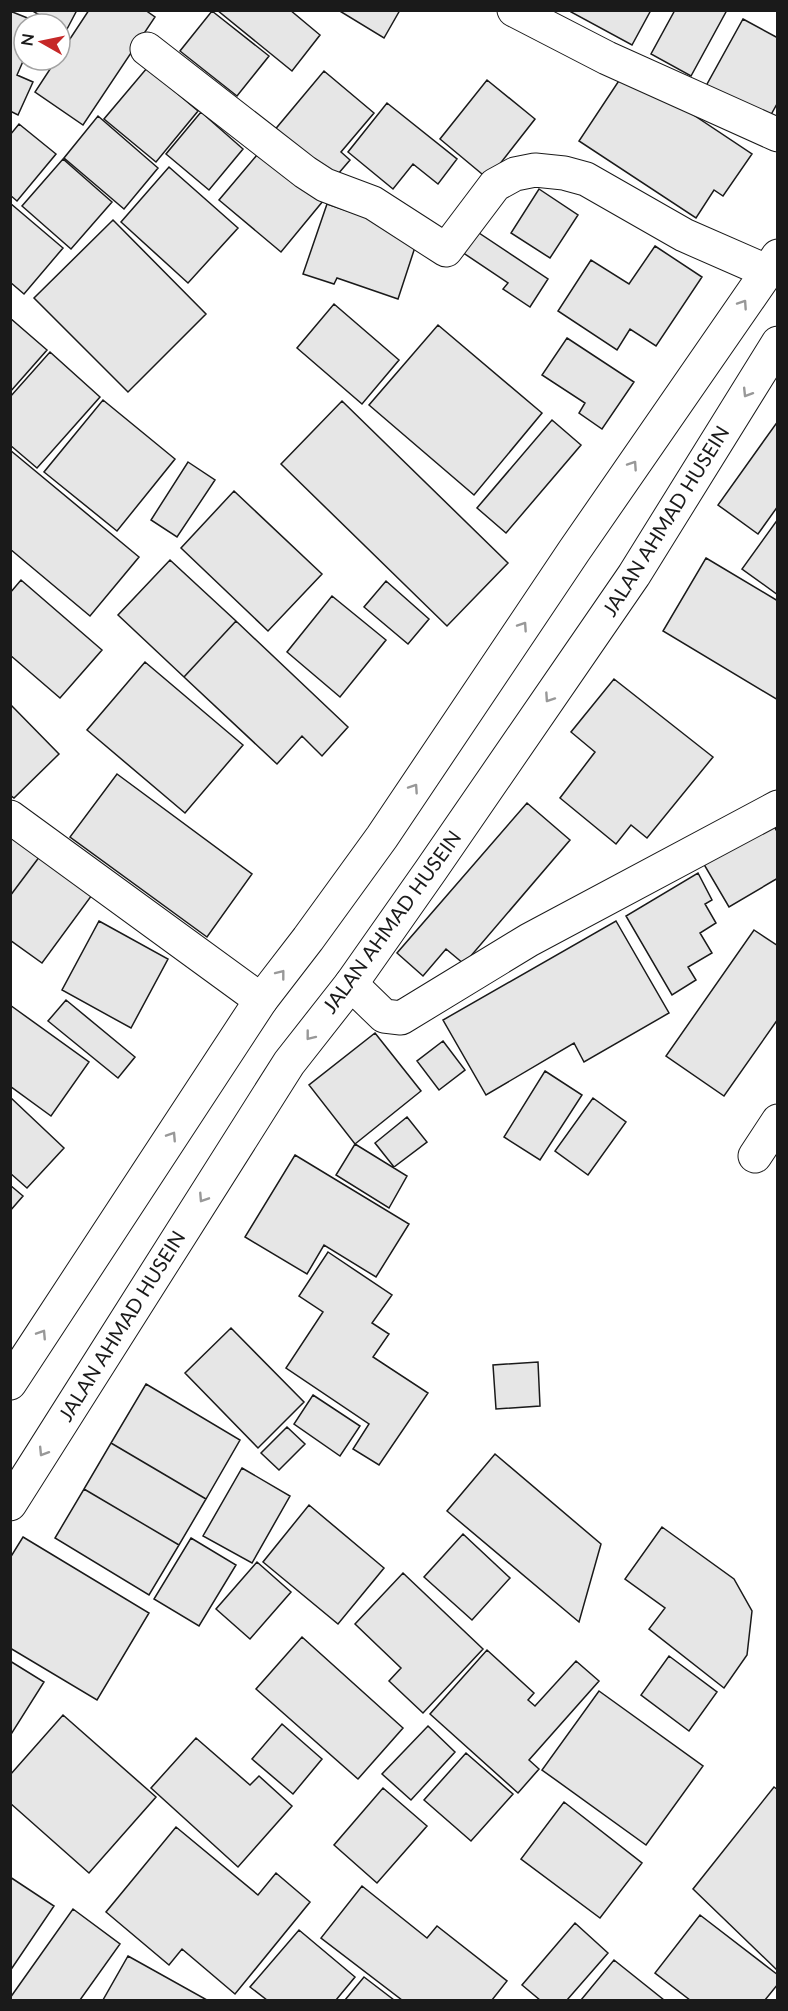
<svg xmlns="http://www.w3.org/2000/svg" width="788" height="2011" viewBox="0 0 788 2011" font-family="Lato,sans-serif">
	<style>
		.building { fill: #e6e6e6; stroke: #1a1a1a; stroke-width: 1.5 }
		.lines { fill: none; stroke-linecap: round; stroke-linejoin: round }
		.street-casing { stroke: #1a1a1a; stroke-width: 35 }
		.secondary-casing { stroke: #1a1a1a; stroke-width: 35 }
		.street { stroke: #fff; stroke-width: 33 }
		.secondary { stroke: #fff; stroke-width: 33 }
		.oneway { stroke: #989898 }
		.labels { text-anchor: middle; stroke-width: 4.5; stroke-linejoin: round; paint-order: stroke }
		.street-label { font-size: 20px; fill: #1a1a1a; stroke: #fff }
	</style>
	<rect width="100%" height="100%" fill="#fff"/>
	<!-- building -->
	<path class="building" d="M31 10H77L66 31 60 27V24H54Z
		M89 10H145L155 17 83 125 35 92 56 60H60V54Z
		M217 10H290L320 35 292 71Z
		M338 10H400L384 38Z
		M572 10H651L632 45 571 12Z
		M675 10H727L691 76 651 54Z
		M10 11 40 23 24 24V59L17 75 33 82 18 115 10 111Z
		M212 11 269 56 237 96 180 51Z
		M743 19 778 38V102L768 120 706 86Z
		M147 68 198 111 156 162 104 119Z
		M626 70 752 154 723 196 714 190 696 218 579 141Z
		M324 71 374 113 341 152 350 160 332 181 273 132Z
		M487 80 535 119 488 179 440 139Z
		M387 103 457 159 438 184 413 164 393 189 348 152Z
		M201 112 243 149 209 190 166 154Z
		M98 116 158 168 124 209 64 158Z
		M19 124 56 154 17 201 10 195V135Z
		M262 149 323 201 281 252 219 200Z
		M63 159 112 202 71 249 22 206Z
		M169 167 238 228 188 283 121 222Z
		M539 189 578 215 550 258 511 233Z
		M10 203 63 248 24 294 10 282Z
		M327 204 419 235 398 299 337 278 334 284 303 274Z
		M113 220 206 314 128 392 34 298Z
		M467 225 548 279 530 307 503 289 508 283 453 246Z
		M655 246 702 277 656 346 630 329 617 350 558 311 591 260 629 284Z
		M334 304 399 360 362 404 297 348Z
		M10 318 47 350 10 392Z
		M438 325 542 413 474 495 369 405Z
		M567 338 634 382 602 429 579 413 585 403 542 375Z
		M50 352 100 397 37 468 10 445V397Z
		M103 400 175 459 117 531 44 472Z
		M342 401 508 563 447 626 281 464Z
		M552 420 581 445 506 533 477 508Z
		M778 421V506L758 534 718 505Z
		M10 450 139 557 90 616 10 549Z
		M188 462 215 480 177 537 151 520Z
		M234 491 322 574 268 631 181 548Z
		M778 519V595L742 569Z
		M706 558 778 601V700L663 631Z
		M170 560 236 621 184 677 118 615Z
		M21 580 102 650 60 698 10 655V593Z
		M386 581 429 619 408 644 364 607Z
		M332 596 386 640 340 697 287 652Z
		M236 621 348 727 322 756 302 736 277 764 184 677Z
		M145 662 243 745 185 813 87 730Z
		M614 679 713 757 647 838 631 825 616 844 560 798 595 752 571 732Z
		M10 704 59 754 14 798 10 795Z
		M117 774 252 874 207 937 70 837Z
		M527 803 570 840 464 964 446 949 423 976 397 953Z
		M771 821 778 833V878L729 907 702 861Z
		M10 834 40 856 10 896Z
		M40 856 92 895 42 963 10 940V896Z
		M698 873 712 900 705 904 716 923 700 933 712 953 688 967 696 980 672 995 626 916Z
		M99 921 168 959 131 1028 62 990Z
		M616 921 669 1013 584 1062 574 1043 486 1095 443 1020Z
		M754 930 778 946V1019L724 1096 666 1056Z
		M66 1000 135 1057 118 1078 48 1021Z
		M10 1005 89 1062 51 1116 10 1086Z
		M375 1033 421 1091 355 1144 309 1085Z
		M443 1041 465 1070 439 1090 417 1061Z
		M545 1071 582 1095 540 1160 504 1137Z
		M10 1097 64 1148 27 1188 10 1173Z
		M593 1098 626 1122 588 1175 555 1151Z
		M407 1117 427 1142 394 1167 375 1143Z
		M355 1144 407 1176 389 1208 336 1175Z
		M295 1155 409 1224 376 1277 324 1245 307 1274 245 1237Z
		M10 1185 23 1196 10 1211Z
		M328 1252 392 1295 372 1323 389 1334 373 1357 428 1393 379 1465 353 1449 369 1424 286 1368 323 1312 299 1296Z
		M231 1328 304 1402 258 1448 185 1373Z
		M538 1362 540 1406 496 1409 493 1365Z
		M146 1384 240 1440 206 1499 111 1443Z
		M313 1395 360 1426 340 1456 294 1424Z
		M287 1427 305 1444 279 1470 261 1453Z
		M111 1443 206 1499 179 1545 84 1489Z
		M495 1454 601 1544 579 1622 447 1511Z
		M242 1468 290 1496 252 1563 203 1536Z
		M84 1489 179 1545 149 1595 55 1538Z
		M309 1505 384 1568 338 1624 263 1562Z
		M662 1527 734 1579 752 1611 747 1655 724 1688 649 1629 665 1608 625 1579Z
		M463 1534 510 1578 472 1620 424 1577Z
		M23 1537 149 1613 97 1700 10 1648V1558Z
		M191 1538 236 1565 199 1626 154 1599Z
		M257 1562 291 1592 250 1639 216 1609Z
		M403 1573 483 1649 423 1713 389 1681 401 1668 355 1624Z
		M302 1637 403 1728 358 1779 256 1689Z
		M487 1650 534 1693 528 1700 535 1706 576 1661 599 1681 529 1760 539 1769 518 1793 430 1714Z
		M669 1656 717 1692 689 1731 641 1695Z
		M10 1661 44 1682 10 1736Z
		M599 1691 703 1766 646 1845 542 1770Z
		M63 1715 156 1797 89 1873 10 1803V1775Z
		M282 1724 322 1759 293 1794 252 1759Z
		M428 1726 455 1752 411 1800 382 1774Z
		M196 1738 250 1785 259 1776 292 1806 238 1867 151 1788Z
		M466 1753 513 1794 471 1841 424 1800Z
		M774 1787 778 1790V1971L693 1889Z
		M383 1788 427 1826 377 1883 334 1845Z
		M564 1802 642 1863 600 1918 521 1859Z
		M176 1827 258 1895 276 1873 310 1902 235 1994 182 1949 169 1965 106 1912Z
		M10 1877 54 1906 10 1971Z
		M362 1886 427 1938 437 1926 507 1981 492 2000H402L321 1938Z
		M73 1909 120 1944 80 2000H12L10 1998Z
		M700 1915 778 1975V1984L765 2000H690L655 1973Z
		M575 1923 608 1953 567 2000H540L522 1985Z
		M299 1930 355 1977 336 2000H267L250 1987Z
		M128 1956 207 2000H103Z
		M614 1960 664 2000H581Z
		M364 1977 394 2000H345Z"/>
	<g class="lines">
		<!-- street casing -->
		<g class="street-casing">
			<path id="street" d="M514 10 607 58 778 135
				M147 49 305 172 325 185 373 203 446 250 495 185 515 174 535 170 564 173 586 179 684 235 766 271
				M10 817 261 1000
				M351 984 384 1016 401 1018 529 940 778 807
				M755 1156 778 1121"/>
		</g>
		<!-- secondary casing -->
		<g class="secondary-casing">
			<path id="secondary" d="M10 1383 261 1000 308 939 382 837 574 551 778 256
				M10 1504 289 1063 351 984 431 870 634 575 778 343"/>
		</g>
		<!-- street -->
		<use href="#street" class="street"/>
		<!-- secondary -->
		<use href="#secondary" class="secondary"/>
	</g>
	<!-- one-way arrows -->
	<defs><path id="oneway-chevron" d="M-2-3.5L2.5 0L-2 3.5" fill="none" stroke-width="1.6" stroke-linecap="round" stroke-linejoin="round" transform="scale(1.5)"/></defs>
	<g class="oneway">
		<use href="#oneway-chevron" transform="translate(743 304) rotate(-56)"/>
		<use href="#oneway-chevron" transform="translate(747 393) rotate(122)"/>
		<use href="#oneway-chevron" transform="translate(633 465) rotate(-56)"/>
		<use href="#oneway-chevron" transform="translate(523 626) rotate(-56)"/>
		<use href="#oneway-chevron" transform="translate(549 698) rotate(124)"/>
		<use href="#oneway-chevron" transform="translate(414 788) rotate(-56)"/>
		<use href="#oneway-chevron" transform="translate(281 974) rotate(-52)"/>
		<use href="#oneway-chevron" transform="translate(310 1036) rotate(128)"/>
		<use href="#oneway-chevron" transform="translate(172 1136) rotate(-57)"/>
		<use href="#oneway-chevron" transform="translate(203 1198) rotate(123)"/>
		<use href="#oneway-chevron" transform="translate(42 1334) rotate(-57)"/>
		<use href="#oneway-chevron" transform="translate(43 1452) rotate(122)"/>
	</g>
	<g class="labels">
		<!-- street labels -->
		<g class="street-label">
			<text transform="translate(666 521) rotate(-58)" y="7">JALAN AHMAD HUSEIN</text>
			<text transform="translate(392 922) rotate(-54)" y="7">JALAN AHMAD HUSEIN</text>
			<text transform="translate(122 1326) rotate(-58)" y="7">JALAN AHMAD HUSEIN</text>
		</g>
	</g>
	<!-- border -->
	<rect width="788" height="2011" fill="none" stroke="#1a1a1a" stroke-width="24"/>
	<!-- north arrow -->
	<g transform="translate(42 42) rotate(279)"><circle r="28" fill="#ffffff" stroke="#a3a3a3" stroke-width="1.5"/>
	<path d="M0-4.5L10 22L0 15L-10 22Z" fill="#c62828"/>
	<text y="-9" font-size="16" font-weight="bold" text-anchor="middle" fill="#1a1a1a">N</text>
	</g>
</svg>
